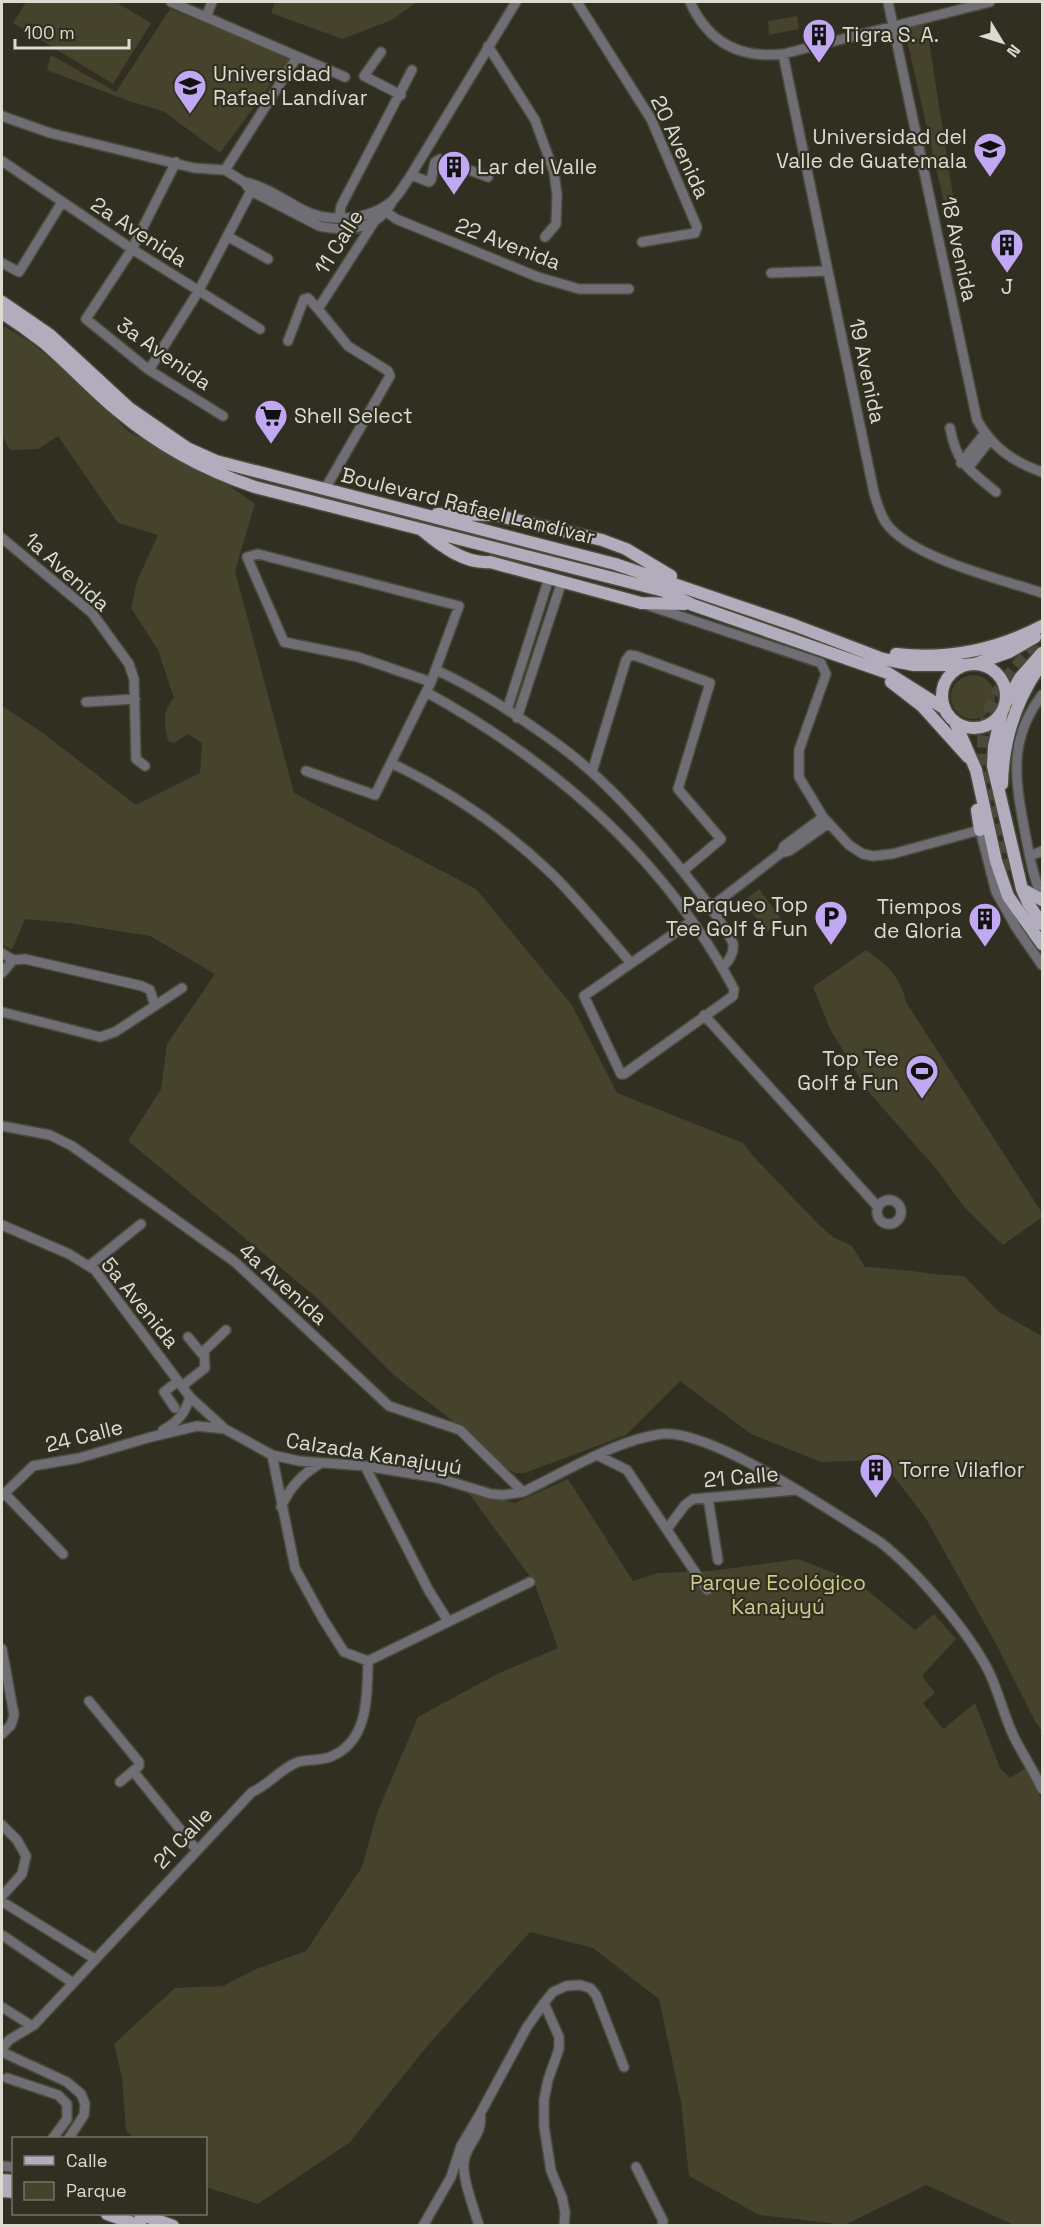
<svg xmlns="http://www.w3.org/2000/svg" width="1044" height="2227" viewBox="0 0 1044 2227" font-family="'Space Grotesk',sans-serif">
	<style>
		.green { fill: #45432b }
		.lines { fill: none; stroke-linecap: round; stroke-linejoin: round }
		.major-tunnel { stroke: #4a493c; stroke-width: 12; stroke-dasharray: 12 6; stroke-linecap: butt }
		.minor-casing { stroke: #4b4b3d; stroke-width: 12 }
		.major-casing { stroke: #4b4b3d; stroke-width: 15 }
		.minor { stroke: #706e75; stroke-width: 9 }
		.major { stroke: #b1adbc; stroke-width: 12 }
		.labels { text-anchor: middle; stroke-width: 4.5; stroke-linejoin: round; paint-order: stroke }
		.poi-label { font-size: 21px; fill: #dbdbd2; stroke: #302f21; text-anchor: start }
		.street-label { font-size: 21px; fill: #dbdbd2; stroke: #302f21 }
		.park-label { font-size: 21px; fill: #cdca8b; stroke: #302f21 }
	</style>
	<rect width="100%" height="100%" fill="#302f21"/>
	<!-- green -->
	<path class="green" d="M26 2H116L151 23 113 84 13 23Z
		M275 2H417L392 20 342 39 271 13Z
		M170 9 291 57 220 153 163 111 129 101 47 70 51 55 116 92Z
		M797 16 799 29 769 35 768 21Z
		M926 22 956 215 947 216 904 27Z
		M2 325 30 342 69 374 129 432 227 484 255 504 235 571 294 793 476 889 572 1005 617 1093 743 1143 755 1158 819 1225 833 1237 852 1246 865 1267C898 1268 930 1275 964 1276L999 1312 1042 1336V1731L1036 1723 995 1642 925 1517 881 1460 821 1462 751 1434 680 1381 626 1435 525 1473H515L505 1467 467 1432 395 1376 317 1298 128 1141 161 1089 167 1044 215 974 150 936 68 923 25 919 12 950 2 945V706L43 733 136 805 200 773 202 743 188 734 174 743 168 741C164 724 162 711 174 698L158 650 131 608 137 581 158 535 118 523 58 436 38 449 10 450 2 436Z
		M951 697a22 22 0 1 1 44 0a22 22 0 1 1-44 0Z
		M759 889 782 920 767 932 743 901Z
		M866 950C887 965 901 977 906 1002L1042 1213V1217L1003 1245 965 1208 938 1171 867 1090 830 1029 813 987Z
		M568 1479 633 1581 658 1573 711 1571 798 1559 856 1581 915 1630 934 1614 956 1639 922 1676 935 1693 923 1703 943 1729 975 1703 1000 1768 1010 1778 1026 1768 1042 1801V2225H1014L926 2185 845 2225 759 2215 689 2176 681 2102 659 1999 593 1948 530 1932 429 2044 350 2142 258 2204 206 2187V2138H135L126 2131 122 2077 114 2044 175 1988 223 1986 256 1969 306 1951 362 1867 377 1813 418 1717 497 1674 558 1648 534 1582 467 1491 515 1503Z"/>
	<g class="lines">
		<!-- major-tunnel -->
		<path class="major-tunnel" d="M1007 871C984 774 954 715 1042 641"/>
		<!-- minor casing -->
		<g class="minor-casing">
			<path id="minor" d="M171 2 345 77
				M577 2 651 119 697 227 695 233 642 242
				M690 2C708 42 739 59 783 54L990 2
				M888 2 977 420C992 447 1013 462 1042 472
				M206 17 212 2
				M488 46 535 120 554 172 557 195 556 224 545 237
				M381 52 364 76 401 95
				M783 54 874 493C877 503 880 514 886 523 911 558 1001 579 1042 593
				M2 116 50 133 194 168 225 170 244 182 251 191 319 226C349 232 378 230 393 200
				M2 161 132 249 260 329
				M176 162 132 249 86 319 149 370 223 416
				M225 170 297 57
				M411 175 429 182 431 180 435 162 440 159 488 177
				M244 182C265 186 284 200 303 210 329 223 369 221 392 201 399 195 405 184 411 175L516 2
				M384 210 396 219 538 277 579 289H629
				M344 223 340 212 341 206 412 70
				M227 236 268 259
				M2 263 19 272 62 202
				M771 273 827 271
				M288 341 304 299 308 298 318 309
				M149 370 198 292 253 187
				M950 428C957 465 969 469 996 492
				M961 463 985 433
				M968 468 990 440
				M325 489 390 376 388 371 348 346 318 309 374 222
				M2 538 92 613 129 664 134 679 136 759 145 766
				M650 606 821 663 826 674 799 750V777L823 817 849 845 863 854 873 856 892 854 980 830 996 892 1017 929 1042 965
				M436 670C480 690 521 718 560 746 598 774 630 809 661 845 681 869 702 893 719 920 723 927 731 936 733 944 734 953 729 962 722 967
				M426 692C555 763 664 857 734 989L733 996 624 1074H621L584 996 692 921
				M1042 695C1006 742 1016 784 1026 838 1030 857 1033 878 1042 896
				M86 702 135 699
				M507 710 549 578
				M517 718 562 581
				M391 763C450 791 505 829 552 874 580 902 605 933 631 963
				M306 771 375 795 431 682 459 606 258 554 247 557 284 642 358 657 431 682
				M592 772 626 660 630 655 636 656 710 683 678 789 721 839 683 871
				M781 853 789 851 829 823
				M1030 856 1042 851
				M711 907 781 853 784 846 823 817
				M2 953 13 960
				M2 973 13 960 25 959 142 986 150 990 155 1006
				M2 1012 100 1037 115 1032 182 988
				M704 1015 878 1207
				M2 1126 50 1135 72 1146 235 1262 389 1406 460 1430 523 1492
				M877 1212a12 12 0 1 1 24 0a12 12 0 1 1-24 0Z
				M2 1225 69 1254 95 1270 190 1397 225 1429 272 1455 299 1461 365 1466 438 1478 491 1494 503 1495 523 1492C563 1473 618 1439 662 1434 712 1429 835 1514 880 1542 916 1570 969 1632 989 1672 999 1693 1004 1716 1014 1737 1023 1755 1034 1771 1042 1789
				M89 1266 141 1224
				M188 1337 202 1354
				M182 1386 205 1368 204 1351 226 1330
				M175 1408 164 1392 178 1381
				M163 1430C178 1422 185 1413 190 1397
				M272 1455 295 1568 323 1619 344 1652 368 1661 530 1582
				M599 1456 627 1470 707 1590
				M365 1466 429 1591 448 1621
				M5 1494 63 1554
				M2 1496 33 1466 79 1458 151 1437 197 1426 225 1429
				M708 1498 718 1560
				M281 1507C290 1487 302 1474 321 1463
				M667 1529 685 1505 693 1499 796 1490
				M2 1649 14 1715 11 1725 2 1734
				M89 1701 139 1762V1766L120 1782
				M133 1771 196 1849
				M2 1825 17 1840 26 1856 22 1874 2 1896
				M6 1904 95 1959
				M2 1935 73 1983
				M544 2003 559 2037V2049L548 2080 544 2100V2126L551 2171 562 2197 565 2212 564 2226
				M2 2007 32 2026
				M2 2049 9 2040 34 2025 252 1792C269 1785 281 1768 298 1762 308 1759 320 1761 330 1757 369 1742 367 1696 368 1661
				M2 2052 67 2082 81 2094 85 2104 84 2115 69 2138
				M7 2078 58 2095 67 2104V2119L53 2138
				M2 2166 14 2167
				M636 2167 663 2221 662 2226
				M423 2226 451 2177 461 2146 480 2114 527 2027 544 2003 553 1992 566 1986 580 1985 590 1988 596 1995 624 2067
				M479 2226C474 2208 462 2179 464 2162 466 2144 484 2134 480 2114"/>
		</g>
		<!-- major casing -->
		<g class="major-casing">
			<path id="major" d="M2 302 50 335 129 408 187 448 216 461 615 564 794 625 883 659 914 665H965
				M2 313C16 322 30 332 43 342 69 364 92 390 118 411 158 445 204 470 255 487L664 591 693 605 888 673 945 709
				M437 514 495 515 602 540 626 549 671 576
				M423 531C441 546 465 564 490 562L641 603 685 604
				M896 654C948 660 996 650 1042 626
				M975 664 1009 652 1035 637
				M942 696a32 32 0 1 1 64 0a32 32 0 1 1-64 0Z
				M891 682 922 706 968 757
				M1007 701 1020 678 1042 653
				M1002 712 994 746 993 766 1022 889 1028 903 1042 924
				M955 722 976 770 996 861 1008 896 1042 944
				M1002 784C1003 740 1016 699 1042 663
				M977 810 980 830
				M1022 889 1042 900
				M2 2180 14 2181
				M2 2191 14 2192
				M107 2214 141 2226
				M140 2214 173 2226"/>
		</g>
		<!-- minor -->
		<use href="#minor" class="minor"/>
		<!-- major -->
		<use href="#major" class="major"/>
	</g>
	<!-- icons -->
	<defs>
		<g id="building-pin" transform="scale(1.725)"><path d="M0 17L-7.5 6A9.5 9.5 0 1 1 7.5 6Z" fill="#c1a8f3" stroke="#302f21"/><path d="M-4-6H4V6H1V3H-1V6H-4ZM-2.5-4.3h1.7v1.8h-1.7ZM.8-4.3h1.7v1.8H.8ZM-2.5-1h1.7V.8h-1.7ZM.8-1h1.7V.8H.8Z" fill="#111"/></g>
		<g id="university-pin" transform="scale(1.725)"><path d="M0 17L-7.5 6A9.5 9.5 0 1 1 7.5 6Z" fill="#c1a8f3" stroke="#302f21"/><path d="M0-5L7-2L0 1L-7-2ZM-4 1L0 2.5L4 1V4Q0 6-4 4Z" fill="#111"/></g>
		<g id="supermarket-pin" transform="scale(1.725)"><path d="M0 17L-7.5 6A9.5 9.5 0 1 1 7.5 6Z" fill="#c1a8f3" stroke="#302f21"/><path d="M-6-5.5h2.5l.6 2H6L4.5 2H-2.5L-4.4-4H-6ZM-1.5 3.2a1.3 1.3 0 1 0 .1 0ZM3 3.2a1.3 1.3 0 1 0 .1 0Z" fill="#111"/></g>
		<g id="parking-pin" transform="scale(1.725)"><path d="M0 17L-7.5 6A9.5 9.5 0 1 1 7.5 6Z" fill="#c1a8f3" stroke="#302f21"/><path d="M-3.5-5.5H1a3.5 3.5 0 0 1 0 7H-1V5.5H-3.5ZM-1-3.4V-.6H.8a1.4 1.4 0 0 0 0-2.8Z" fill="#111"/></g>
		<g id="stadium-pin" transform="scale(1.725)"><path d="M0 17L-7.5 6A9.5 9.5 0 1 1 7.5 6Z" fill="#c1a8f3" stroke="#302f21"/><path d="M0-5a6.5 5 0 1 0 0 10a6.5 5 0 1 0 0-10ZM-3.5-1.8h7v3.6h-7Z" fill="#111"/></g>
	</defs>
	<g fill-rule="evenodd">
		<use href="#building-pin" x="819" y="35"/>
		<use href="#university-pin" x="190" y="86"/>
		<use href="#university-pin" x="990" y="149"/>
		<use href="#building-pin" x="454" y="167"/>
		<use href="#building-pin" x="1007" y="245"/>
		<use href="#supermarket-pin" x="271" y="416"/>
		<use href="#parking-pin" x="831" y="917"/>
		<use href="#building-pin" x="985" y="919"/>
		<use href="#stadium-pin" x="922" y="1071"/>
		<use href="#building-pin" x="876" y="1470"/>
	</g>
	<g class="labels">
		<!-- poi labels -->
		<g class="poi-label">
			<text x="842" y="42">Tigra S. A.</text>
			<text x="213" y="81">Universidad<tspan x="213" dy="24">Rafael Landívar</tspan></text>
			<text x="967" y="144" text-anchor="end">Universidad del<tspan x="967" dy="24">Valle de Guatemala</tspan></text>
			<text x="477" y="174">Lar del Valle</text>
			<text x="1007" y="294" text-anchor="middle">J</text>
			<text x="294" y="423">Shell Select</text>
			<text x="808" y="912" text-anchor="end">Parqueo Top<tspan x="808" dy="24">Tee Golf &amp; Fun</tspan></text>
			<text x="962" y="914" text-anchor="end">Tiempos<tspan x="962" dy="24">de Gloria</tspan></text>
			<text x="899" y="1066" text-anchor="end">Top Tee<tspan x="899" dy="24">Golf &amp; Fun</tspan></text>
			<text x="899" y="1477">Torre Vilaflor</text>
		</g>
		<!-- street labels -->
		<g class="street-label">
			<text transform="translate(680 147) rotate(65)" y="7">20 Avenida</text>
			<text transform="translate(139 232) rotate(33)" y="7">2a Avenida</text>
			<text transform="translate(339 242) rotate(-58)" y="7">11 Calle</text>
			<text transform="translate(508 244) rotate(21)" y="7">22 Avenida</text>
			<text transform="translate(959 249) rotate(78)" y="7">18 Avenida</text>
			<text transform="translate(164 354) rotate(35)" y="7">3a Avenida</text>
			<text transform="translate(867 371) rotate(78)" y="7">19 Avenida</text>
			<text transform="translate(468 506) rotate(14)" y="7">Boulevard Rafael Landívar</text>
			<text transform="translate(67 572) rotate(42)" y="7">1a Avenida</text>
			<text transform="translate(283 1284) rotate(42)" y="7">4a Avenida</text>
			<text transform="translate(140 1303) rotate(51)" y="7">5a Avenida</text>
			<text transform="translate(84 1436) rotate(-14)" y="7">24 Calle</text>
			<text transform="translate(374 1454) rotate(9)" y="7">Calzada Kanajuyú</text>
			<text transform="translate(741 1477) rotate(-5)" y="7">21 Calle</text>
			<text transform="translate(183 1838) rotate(-47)" y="7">21 Calle</text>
		</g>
		<!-- park labels -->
		<g class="park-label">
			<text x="778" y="1590">Parque Ecológico<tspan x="778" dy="24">Kanajuyú</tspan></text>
		</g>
	</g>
	<!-- border -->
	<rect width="1044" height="2227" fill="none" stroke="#dbdbd2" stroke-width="6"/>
	<!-- legend -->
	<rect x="12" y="2137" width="195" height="78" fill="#302f21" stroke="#747468" stroke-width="1.5"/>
	<rect x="24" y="2156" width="30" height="9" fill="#b1adbc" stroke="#747468" stroke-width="1.5"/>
	<text x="66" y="2167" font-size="18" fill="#dbdbd2">Calle</text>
	<rect x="24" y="2182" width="30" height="18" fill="#45432b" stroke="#747468" stroke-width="1.5"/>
	<text x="66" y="2197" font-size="18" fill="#dbdbd2">Parque</text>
	<!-- north arrow -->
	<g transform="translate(1002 42) rotate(128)" stroke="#302f21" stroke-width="4.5" paint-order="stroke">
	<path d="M0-4.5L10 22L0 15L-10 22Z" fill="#dbdbd2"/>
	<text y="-9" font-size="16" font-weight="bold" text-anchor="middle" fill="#dbdbd2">N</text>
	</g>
	<!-- scale -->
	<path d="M15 39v9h114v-9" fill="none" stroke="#dbdbd2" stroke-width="3"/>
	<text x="24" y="39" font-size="18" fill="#dbdbd2" stroke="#302f21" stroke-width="4.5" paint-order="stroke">100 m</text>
</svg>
